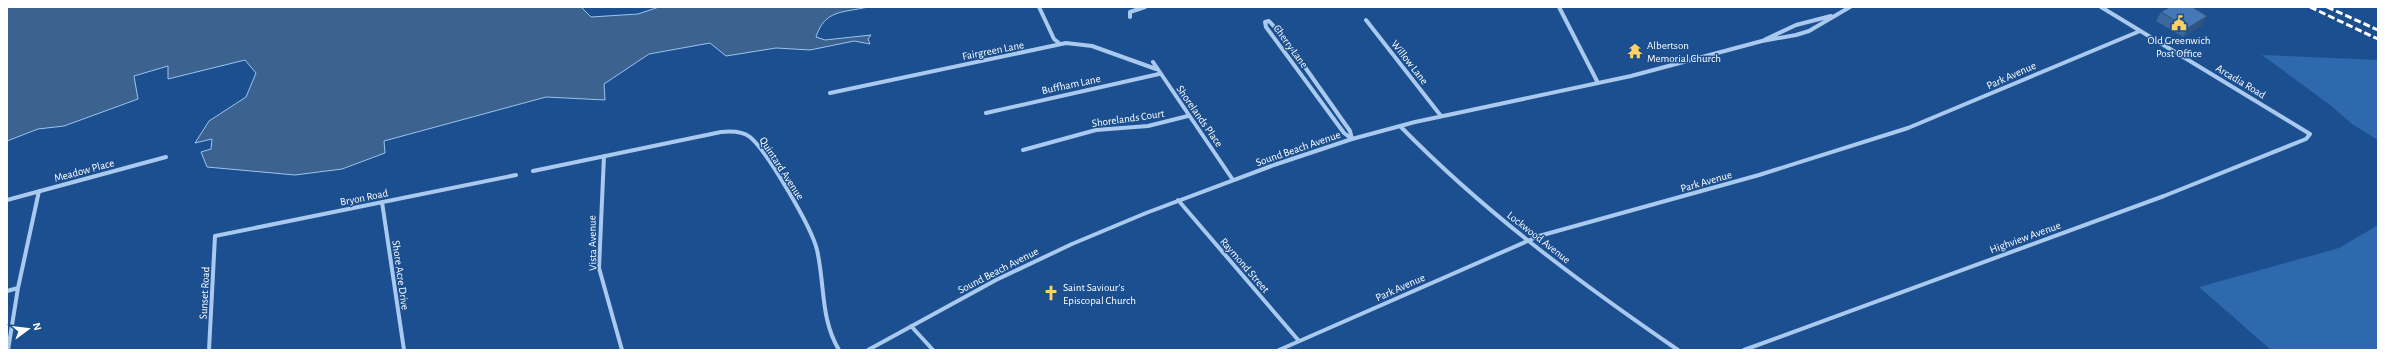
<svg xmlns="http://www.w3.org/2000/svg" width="2385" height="357" viewBox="0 0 2385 357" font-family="'Alegreya Sans',sans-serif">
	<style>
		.green { fill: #2e69ad }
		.water { fill: #3c6290; stroke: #9cc4f0 }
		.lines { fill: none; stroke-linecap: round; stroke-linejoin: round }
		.street { stroke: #a9c9ee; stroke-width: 4 }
		.rail { stroke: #fff; stroke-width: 3; stroke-dasharray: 7 3; stroke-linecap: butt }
		.wall { fill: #3a679d }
		.shaded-wall { fill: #305480 }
		.building { fill: #4478b7; stroke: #305480 }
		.labels { text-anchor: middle; stroke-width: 3; stroke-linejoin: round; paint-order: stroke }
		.poi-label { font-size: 11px; fill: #fff; stroke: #1b4f8f; text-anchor: start }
		.street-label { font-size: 11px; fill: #fff; stroke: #1b4f8f }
	</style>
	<rect width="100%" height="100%" fill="#1b4f8f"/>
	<!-- green -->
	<path class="green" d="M2262 55 2378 60V140L2352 124 2330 105Z
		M2378 225V350H2271L2199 287 2339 248Z"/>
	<!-- water -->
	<path class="water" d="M7 7H581L591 17 638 14 659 7H868C843 13 825 9 816 37L825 40 871 35 868 39 870 44 854 41 810 50 776 48 726 56 710 43 649 54 604 84 605 100 546 97 384 141 385 153 342 169 295 175 207 167 201 152 211 149 212 139 195 143 209 121 246 97 256 73 245 60 168 79V66L134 76 138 99 64 126 38 129 7 141Z"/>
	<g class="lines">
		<!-- street -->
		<path class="street" d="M1039 7 1054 39 1060 44
			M1559 7 1598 83
			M1130 17V12L1145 7
			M1366 20 1441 116
			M1269 21 1283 36 1350 131 1352 139 1344 133 1266 27 1265 22Z
			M1764 40 1796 25 1831 16
			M1153 62 1233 180
			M830 93 1066 43 1092 46 1156 69
			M986 113 1159 74
			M1400 126C1484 212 1579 282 1678 350
			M1023 150 1096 130 1148 126 1188 116
			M604 156 599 268 622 350
			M533 171 721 132C731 131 742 131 750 137 767 151 812 228 817 250 825 284 820 318 839 350
			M7 200 166 157
			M1178 200 1299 341
			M382 202 404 350
			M7 291 18 288
			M911 326 933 350
			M8 350 18 288 39 191
			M209 350 215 236 516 175
			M868 350 996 280 1072 244 1146 213 1274 165 1352 139 1415 122 1631 76 1762 41 1796 35 1809 31 1850 7
			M1279 350 1539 236 1759 175 1908 128 2140 31
			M1744 350 2164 196 2306 139 2310 134 2101 7"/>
		<!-- rail -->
		<path class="rail" d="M2310 7 2378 39
			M2327 7 2378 30"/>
	</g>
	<!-- wall -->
	<path class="wall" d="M2161 12 2202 25 2183 37 2156 21Z"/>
	<!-- shaded-wall -->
	<path class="shaded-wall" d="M2207 16 2202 25 2183 37 2188 28Z"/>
	<!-- building -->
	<path class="building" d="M2170 7H2192L2207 16 2188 28 2161 12Z"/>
	<!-- icons -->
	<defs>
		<g id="civic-bare" transform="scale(1.2)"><path d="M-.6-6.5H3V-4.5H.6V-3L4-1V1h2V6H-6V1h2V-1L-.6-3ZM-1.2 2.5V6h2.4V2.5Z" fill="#ffd166" stroke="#1b4f8f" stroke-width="2.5" paint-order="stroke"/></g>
		<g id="temple-bare" transform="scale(1.2)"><path d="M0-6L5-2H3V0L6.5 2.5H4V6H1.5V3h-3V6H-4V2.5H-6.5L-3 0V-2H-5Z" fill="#ffd166" stroke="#1b4f8f" stroke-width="2.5" paint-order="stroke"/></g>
		<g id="church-bare" transform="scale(1.2)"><path d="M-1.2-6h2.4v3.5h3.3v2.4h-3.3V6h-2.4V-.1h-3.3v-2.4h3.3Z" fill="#ffd166" stroke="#1b4f8f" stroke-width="2.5" paint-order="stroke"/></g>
	</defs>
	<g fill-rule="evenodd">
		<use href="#civic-bare" x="2179" y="23"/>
		<use href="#temple-bare" x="1635" y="51"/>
		<use href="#church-bare" x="1051" y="293"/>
	</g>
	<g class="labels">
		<!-- poi labels -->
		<g class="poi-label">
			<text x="2179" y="44" text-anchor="middle">Old Greenwich<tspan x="2179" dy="13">Post Office</tspan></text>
			<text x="1647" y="49">Albertson<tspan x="1647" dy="13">Memorial Church</tspan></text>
			<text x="1063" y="291">Saint Saviour's<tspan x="1063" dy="13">Episcopal Church</tspan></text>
		</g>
		<!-- street labels -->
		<g class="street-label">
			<text transform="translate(1291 46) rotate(54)" y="4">Cherry Lane</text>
			<text transform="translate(993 50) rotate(-11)" y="4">Fairgreen Lane</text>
			<text transform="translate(1410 62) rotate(52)" y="4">Willow Lane</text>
			<text transform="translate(2011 75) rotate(-24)" y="4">Park Avenue</text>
			<text transform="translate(2241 81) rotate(31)" y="4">Arcadia Road</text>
			<text transform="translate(1071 84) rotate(-12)" y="4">Buffham Lane</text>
			<text transform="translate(1200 116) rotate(55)" y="4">Shorelands Place</text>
			<text transform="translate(1128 118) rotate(-8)" y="4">Shorelands Court</text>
			<text transform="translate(1298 148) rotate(-19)" y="4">Sound Beach Avenue</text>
			<text transform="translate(782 168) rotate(57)" y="4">Quintard Avenue</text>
			<text transform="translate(84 170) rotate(-15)" y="4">Meadow Place</text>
			<text transform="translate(1706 181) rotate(-16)" y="4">Park Avenue</text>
			<text transform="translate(364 197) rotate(-11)" y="4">Bryon Road</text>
			<text transform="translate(1539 237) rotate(38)" y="4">Lockwood Avenue</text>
			<text transform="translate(2025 237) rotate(-20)" y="4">Highview Avenue</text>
			<text transform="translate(592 243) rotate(-91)" y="4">Vista Avenue</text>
			<text transform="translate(1245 265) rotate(49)" y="4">Raymond Street</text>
			<text transform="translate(998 270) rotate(-27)" y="4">Sound Beach Avenue</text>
			<text transform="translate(401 275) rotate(82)" y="4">Shore Acre Drive</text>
			<text transform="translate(1400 287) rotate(-24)" y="4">Park Avenue</text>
			<text transform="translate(204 293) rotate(-87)" y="4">Sunset Road</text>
		</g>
	</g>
	<!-- border -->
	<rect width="2385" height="357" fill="none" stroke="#ffffff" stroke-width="16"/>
	<!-- north arrow -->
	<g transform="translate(28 329) rotate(75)" stroke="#1b4f8f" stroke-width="3" paint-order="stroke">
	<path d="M0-3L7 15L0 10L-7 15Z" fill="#ffffff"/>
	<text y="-6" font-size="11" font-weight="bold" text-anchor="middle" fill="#ffffff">N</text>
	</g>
</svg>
